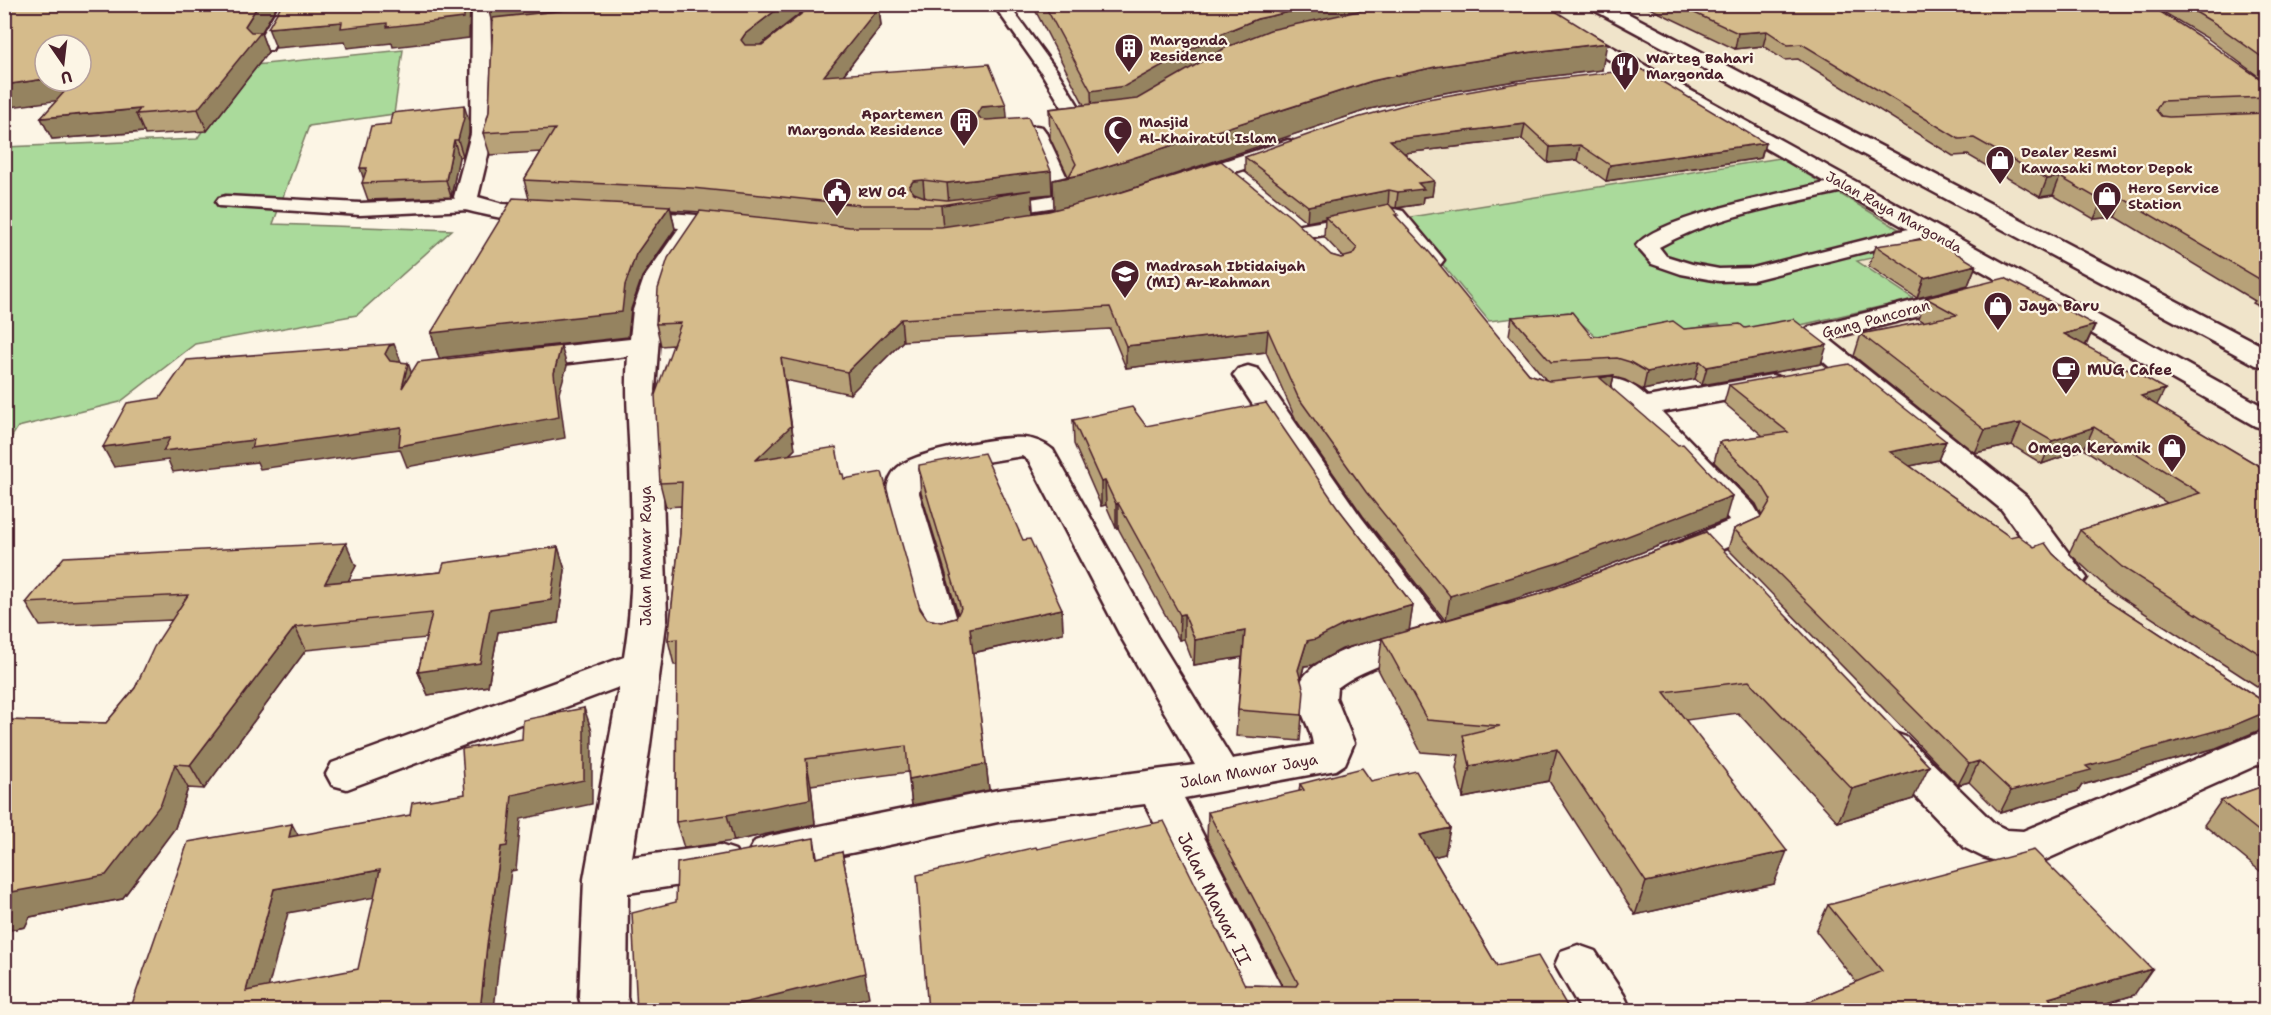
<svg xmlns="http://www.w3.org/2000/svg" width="2271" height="1015" viewBox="0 0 2271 1015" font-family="'Shantell Sans',sans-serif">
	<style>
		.built { fill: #f0e4ca }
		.green { fill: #aada9b; stroke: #7a7c63; stroke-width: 1.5 }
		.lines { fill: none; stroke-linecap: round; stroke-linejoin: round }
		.lane-casing { stroke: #4a1f2b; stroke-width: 5 }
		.street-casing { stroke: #4a1f2b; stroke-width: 5 }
		.primary-casing { stroke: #4a1f2b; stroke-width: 5 }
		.lane { fill: #fcf5e5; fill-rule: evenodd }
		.street { fill: #fcf5e5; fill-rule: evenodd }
		.primary { fill: #fcf5e5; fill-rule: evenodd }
		.wall { fill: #b7a178; stroke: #4a1f2b; stroke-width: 1.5 }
		.shaded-wall { fill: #958361; stroke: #4a1f2b; stroke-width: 1.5 }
		.building { fill: #d5bb8b; stroke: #4a1f2b; stroke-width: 1.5; fill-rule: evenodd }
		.labels { text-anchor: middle; stroke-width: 4.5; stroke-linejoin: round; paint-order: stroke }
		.far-poi-label { font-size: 14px; font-weight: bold; fill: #4a1f2b; stroke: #fcf5e5; text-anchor: start }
		.far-street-label { font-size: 14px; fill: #4a1f2b; stroke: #fcf5e5 }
		.poi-label { font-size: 15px; font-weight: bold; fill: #4a1f2b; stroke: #fcf5e5; text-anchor: start }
		.street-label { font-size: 15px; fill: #4a1f2b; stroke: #fcf5e5 }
		.near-street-label { font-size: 18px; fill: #4a1f2b; stroke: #fcf5e5 }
	</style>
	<rect width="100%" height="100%" fill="#fcf5e5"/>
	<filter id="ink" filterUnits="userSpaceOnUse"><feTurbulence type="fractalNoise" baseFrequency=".0167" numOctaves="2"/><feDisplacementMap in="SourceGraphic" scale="12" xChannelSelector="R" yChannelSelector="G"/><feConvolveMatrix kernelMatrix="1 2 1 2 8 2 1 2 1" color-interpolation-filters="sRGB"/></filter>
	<g filter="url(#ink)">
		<!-- built -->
		<path class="built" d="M1814 4 2266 256V639L2222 612 2074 650 1740 339 1913 299 1856 261 1404 218 1315 225 1239 164 1637 77 1505 5Z"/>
		<!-- green -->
		<path class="green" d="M403 50 394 114 309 126 273 224 452 230 357 315 195 344 120 402 18 427 5 447V147L197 139 245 66Z
			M1780 158 1927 246 1857 261 1914 299 1740 339 1719 324 1604 343 1568 312 1489 321 1404 218Z"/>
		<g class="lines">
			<!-- lane casing -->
			<g class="lane-casing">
				<path id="lane" d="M993 4H1008L1057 71 1089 123 1099 124 1102 128 1099 132H1077L1041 72Z
					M1036 126 1042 127 1045 131 1075 195 1069 204 1062 206 996 216 989 214 986 210 989 206 1055 195 1027 131 1030 127Z
					M1844 179 1851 181 1854 185 1851 189C1786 205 1718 214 1659 247L1666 256 1692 264 1719 269 1753 268 1928 224 1935 226 1938 230 1935 234 1753 280 1719 281 1681 274 1652 264 1636 246C1656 216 1805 188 1844 179Z
					M226 196 360 203 469 198 476 200 479 204 476 208 469 210 360 215 219 206 216 202 219 198Z"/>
			</g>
			<!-- street casing -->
			<g class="street-casing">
				<path id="street" d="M280 4H298L272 50H258L255 46Z
					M472 4H490L493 134 478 197 503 204 558 208 561 213 558 218C527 226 490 216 461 209L454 197 471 134Z
					M1288 140 1296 142 1299 147 1296 152 1186 188 1178 186 1174 181 1178 176Z
					M1394 209 1403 211 1440 255 1444 260 1440 265C1416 271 1402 241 1388 224L1301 239 1292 237 1289 232 1292 227 1301 225Z
					M628 210 738 218 747 220 750 225 747 230 738 232 702 230 670 278 661 310 655 390 662 462 667 617 649 752 632 857 720 845 735 850 742 862 735 874 720 879 628 893 627 997 630 1010H582L579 997 584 879 619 687 347 789 332 785 326 774 332 763 624 657C635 593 632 527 630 463 629 426 625 392 628 356L519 369 509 366 505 360 509 354 519 351 630 339 633 310 644 278 679 228 619 222 616 217 619 212Z
					M1965 288 1974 290 1978 296 1974 302 1829 339 2026 496 2087 578 2081 586 2069 589 2057 586 2002 510 1839 376 1800 340 1804 331 1809 327Z
					M1248 366 1258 369 1361 517 1454 637 1449 646C1411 656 1369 664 1337 688L1336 698 1354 743 1345 764 1336 770 1184 798 1293 1010H1245L1145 804 998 822 770 870 755 865 748 853 755 841 770 836 998 790 1195 765 1121 637 1029 461 1022 456 955 467 921 480 919 493 961 633 956 642 943 645 930 642 925 633 887 493C887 482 892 471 901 465 921 451 999 436 1024 438 1035 439 1045 443 1053 450L1157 637 1232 759 1313 745C1312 728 1298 712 1298 696 1296 655 1381 639 1412 631L1337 531 1233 375 1238 369Z
					M1772 375 1782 378 1787 384 1782 390 1662 412 1754 506 1763 521 1754 535 1685 566 1673 569 1661 566 1656 558 1661 550 1729 521 1727 517 1615 397 1609 395 1567 399 1557 396 1552 390 1557 384C1590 376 1622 371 1647 397Z
					M2266 730V761L2045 860 2030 865H2010L1983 857 1965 848 1878 757 1872 747 1878 737 1892 732 1906 737 1995 824 2007 830 2023 831Z
					M1578 945 1595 951 1624 995 1631 1010H1581L1555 965 1561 951Z"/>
			</g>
			<!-- primary casing -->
			<g class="primary-casing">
				<path id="primary" d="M1511 4H1534L2266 408V429L2255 426Z
					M1587 4H1610L2266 348V367L2256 365 1590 8Z"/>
			</g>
			<!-- lane -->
			<use href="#lane" class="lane"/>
			<!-- street -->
			<use href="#street" class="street"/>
			<!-- primary -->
			<use href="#primary" class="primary"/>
		</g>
		<!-- wall -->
		<path class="wall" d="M4 4H278L261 33 268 52 207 131 145 135 144 132 52 139 41 118 57 100Z
			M487 4H812L760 45H762L876 7H879L881 26 844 74 1007 119 1052 194 1032 196 1033 213 1054 210 1068 176 1050 138 1049 109 1084 105 1032 4H1371V9L1378 7 1374 4H1544L1602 70 1521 80 1432 95 1370 109 1114 194 1341 258H1344L1324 237 1325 218 1307 222 1245 172V157L1422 100 1765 143 1761 158 1606 181 1577 160 1548 163 1522 139 1404 153 1434 181 1432 196 1423 197 1422 204 1396 208 1391 207 1398 219 1529 374 1546 380 1509 335 1512 317 1592 337 1684 329 1745 328 1821 364 1702 385 1695 379 1643 390 1625 380 1614 377 1611 387 1725 520 1553 587 1466 614 1540 594 1706 532 1913 799 1838 822 1738 713 1686 720 1774 884 1635 915 1549 781 1463 798 1456 768 1459 755 1421 752 1378 669 1382 638 1342 649 1313 665 1304 666 1301 679 1302 715 1300 741 1236 736 1242 657 1194 665 1184 639 1179 640 1118 528H1116L1106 505 1101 506 1074 444 1073 420 1146 426 1338 508 1413 605 1409 630 1445 620 1363 516 1296 420 1266 352 1126 368 1110 329 903 341 850 394 785 380 795 449 789 455 841 474 927 619 941 622 956 618 958 614 921 493 919 469 1023 540 1062 609 1063 633 973 653 989 790 912 805 908 772 811 785 815 824 734 841 684 848 676 822 677 665H674L668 640 680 534 681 506 666 507 660 483 673 345 661 346 656 324 700 212 671 210 675 229 642 277 631 309 628 337 439 358 431 333 529 199 524 180 541 152 490 155 483 133 489 112 493 22Z
			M1641 4H2148L2266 83V310L2253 303 2255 301 2116 217 2094 219 2053 195 2040 197 1968 155 1953 156 1798 59 1784 60 1763 46 1735 49Z
			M2150 4H2266V82L2207 38Z
			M469 121V134L463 156 459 157 451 197 368 200 362 183Z
			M1876 246 1976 265 1968 285 1917 298 1869 266Z
			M1926 298 2095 325 2086 346 2157 406 2266 470V692L2109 590 2069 553 2080 530 2167 503 2084 449 2042 464 2012 445 1975 453 1854 356 1861 334 1924 322 1918 319Z
			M1729 385 1946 441 1938 460 1910 466 2010 537 2053 554 2091 589 2266 703V726L2265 728 2216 748 2082 785 2078 791 2000 813 1969 782 1958 785 1728 549 1734 529 1761 517 1762 516 1756 504 1714 462 1719 442 1763 436 1724 403Z
			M558 547 565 570 558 623 498 632 488 686 428 695 418 672 426 638 306 650 204 789 188 788 175 828 122 899 30 917 25 927 4 931V720L106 723 135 688 172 620 40 626 26 603 356 566 348 581 441 572Z
			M1371 781 1450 828 1445 854 1433 857 1497 966 1570 1011H928L1037 849 1245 985 1283 986 1207 838 1208 812 1299 792 1300 784Z
			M2266 785V876L2204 825 2221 801Z
			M1828 905 2134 995 2081 1011H1787L1856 982 1816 931Z"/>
		<!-- shaded-wall -->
		<path class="shaded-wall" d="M259 4H278L261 33 268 52 207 131 198 109 245 26Z
			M464 4H470L469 38 393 47 392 43 347 48 345 42 276 48 268 28 342 22Z
			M487 4H652V7L492 23Z
			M784 4H812L749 54 741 40 745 34Z
			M876 4V11L879 7 881 26 826 97 824 76Z
			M1325 4H1371L1370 20 1125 114 1092 119 1091 91 1213 37 1257 19Z
			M1767 31 1763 46 1735 49 1738 33Z
			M1607 43 1602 70 1521 80 1432 95 1370 109 1080 206 1054 210 1053 180 1080 175 1372 81 1435 67 1525 53Z
			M45 79V81H81L90 96 4 108V85Z
			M464 105 469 121V134L463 156 458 140Z
			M1006 105 1008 126 983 129 977 114 981 107Z
			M140 109 136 114 144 132 52 139 41 118Z
			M1525 124 1522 139 1388 155 1390 140Z
			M454 140 459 157 451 197 446 180Z
			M1765 143 1761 158 1606 181 1610 165Z
			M1580 145 1577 160 1548 163 1550 147Z
			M360 168H367L365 183Z
			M1051 171 1052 194 1032 196 1033 214 943 229 941 205 949 204 947 183Z
			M2060 177 2053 195 2040 197 2047 179Z
			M923 180 925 203 915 205 909 187 913 181Z
			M1434 181 1432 196 1423 197 1422 204 1396 208 1398 192 1418 183Z
			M1389 190 1388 206 1307 222 1308 206Z
			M2124 199 2116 217 2094 219 2102 201Z
			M670 206 675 229 642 277 631 309 628 337 439 358 431 333 625 285 636 254Z
			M1976 265 1968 285 1917 298 1924 278Z
			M901 319 903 341 850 394 847 372Z
			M2095 325 2085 346 2064 334Z
			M1268 330 1266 352 1126 368V346Z
			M394 344 402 364 392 374 385 354 389 346Z
			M1827 345 1821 364 1702 385 1707 367Z
			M561 346 567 366 559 393 565 438 407 467 400 449 260 469 257 462 173 472 168 460 114 467 103 447 554 373Z
			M781 358 795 449 760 483 756 460Z
			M1700 361 1695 379 1643 390 1647 372Z
			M408 363 415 383 402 388Z
			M1614 375 1609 397 1600 378Z
			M2165 389 2154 411 2141 396Z
			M2021 423 2012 445 1975 453 1985 430Z
			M2094 427 2084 449 2042 464 2052 441Z
			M1946 441 1938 460 1882 472 1890 452Z
			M1105 481 1106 505 1101 506V482Z
			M1732 496 1725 520 1553 587 1446 620 1450 596Z
			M1118 503V528H1116V504Z
			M346 543 356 566 335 606 325 583Z
			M558 547 565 570 558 623 498 632 488 686 428 695 418 672 490 609Z
			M1413 605 1409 631 1342 649 1313 665 1304 666 1296 696 1298 670 1307 641 1345 624Z
			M1062 609 1063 633 972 653 970 628Z
			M1184 614V639L1179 640 1180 615Z
			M295 627 306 650 204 789 190 765Z
			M1245 631 1243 657 1194 665 1195 640Z
			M584 708 592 731V804L521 819 516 870 511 871 498 969 494 1011H480L487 945 501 847 512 795Z
			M2266 712V726L2265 728 2216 748 2082 785 2078 791 2000 813 2011 791 2086 766Z
			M1557 749 1549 781 1463 798 1470 766Z
			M806 759 811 785 815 824 734 841 727 815Z
			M1979 761 1969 782 1958 785 1969 764Z
			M175 764 188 788 175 828 122 899 30 917 25 927 4 931V904L12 892Z
			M986 764 989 790 912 805 909 779Z
			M1929 766 1913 799 1838 822 1852 789Z
			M292 824 305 848 289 837Z
			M1450 828 1445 854 1416 861 1420 835Z
			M814 838 818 862 816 858Z
			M1787 851 1774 884 1635 915 1646 882Z
			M842 852 869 997 815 1011H711Z
			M380 870 392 894 288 913 262 1011 246 991 274 889Z
			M2152 969 2134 995 2081 1011H2041L2049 998Z"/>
		<!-- building -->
		<path class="building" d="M4 4H259L245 26 251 32H261L198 109 136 114 140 109 41 118 74 81H81V45H45V79L4 85Z
			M282 4H464V18L387 27V23L341 28 342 22 268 28Z
			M621 4H784L745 34 741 40 745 45H762L814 4H875L873 7H879L824 76 989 64 1006 105 981 107 977 114 981 119 987 120 1028 117 1051 171 947 183 923 180 913 181 909 187 914 193 927 198 947 200 1032 190 941 205H861L692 188 524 180 555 129 483 133 489 112 493 18Z
			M1044 4H1325L1257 19 1213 37 1125 86 1091 91Z
			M1391 4H1544L1607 43 1525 53 1435 67 1372 81 1080 175 1053 180 1069 176 1076 164 1049 109 1137 99 1227 47 1270 30Z
			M1675 4H2148L2197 35 2266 83V97L2161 101 2156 110 2161 116 2169 117 2266 113V283L2124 199 2102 201 2060 177 2047 179 1974 138 1959 139 1802 44 1788 45 1767 31 1738 33Z
			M2182 4H2266V60L2214 23Z
			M1641 69 1765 143 1610 165 1580 145 1550 147 1525 124 1390 140 1434 181 1418 183 1424 189 1398 192 1389 190 1308 206 1245 157 1353 119 1422 100 1517 83Z
			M464 105V118L458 140H454L446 180 362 183 367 168H360L371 126 390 124 392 113Z
			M1221 161 1292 218 1331 255 1341 258 1352 255 1357 248 1325 217 1389 204 1398 215H1395L1430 253 1529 374 1549 381 1614 375 1600 378 1678 445 1683 444 1732 496 1558 563 1450 596 1366 492 1298 397 1268 330 1126 346 1110 307 901 319 847 372 781 358 791 426 756 460 836 447 841 474H843L844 479 882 472 920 609 927 619 941 622 956 618 961 608 919 469V465L984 453 1023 540 1030 539 1062 609 970 628 986 764 909 779 906 746 806 759 810 799 727 815 676 822 677 639 668 640 680 534 682 482 660 483 655 395 681 323 656 324 658 289 668 258 700 211 850 227H941L1049 211 1119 193Z
			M513 198 670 206 636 254 625 285 622 312 431 333Z
			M1931 238 1976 265 1924 278 1876 246Z
			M2005 278 2095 325 2064 334 2165 389 2141 396 2266 470V658L2122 567 2080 530 2200 493 2094 427 2052 441 2021 423 1985 430 1861 334 1957 315 1926 298Z
			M1572 312 1592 337 1673 321 1684 329 1740 324 1745 328 1793 319 1827 345 1707 367 1700 361 1647 372 1630 362 1617 358 1551 362 1512 317Z
			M394 344 389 346 385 354 390 361 408 363 402 388 418 362 561 346 554 373 559 417 399 446 401 427 251 448 254 440 163 451 170 438 103 447 127 403 160 398 187 360Z
			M1849 364 1946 441 1890 452 2010 537 2018 535 2034 547 2045 543 2053 554 2091 589 2266 703V712L2230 727 2086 766 2091 770 2011 791 1979 761 1969 764 1734 529 1761 517 1771 500 1762 485 1719 442 1788 432 1729 385Z
			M1266 403 1338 508 1413 605 1345 624 1316 639 1307 641 1298 670 1304 691 1302 715 1238 710 1245 631 1195 640 1184 614 1180 615 1118 503 1116 504 1105 481 1101 482 1073 420 1132 407 1146 426Z
			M1706 532 1929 766 1852 789 1749 681 1664 692 1787 851 1646 882 1557 749 1470 766 1463 735 1500 726 1427 720 1382 638 1540 594Z
			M346 543 325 583 441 572 444 563 558 547 551 600 490 609 480 663 418 672 432 613 295 627 190 765 175 764 161 804 106 875 12 892 7 903 4 904V720L106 723 135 688 154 647 188 595 26 603 64 557Z
			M584 708V780L512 795 507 846 501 847 487 945 480 1011H124L130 1010 188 842 292 824 289 837 410 815 412 803 465 794 462 749 522 739 523 720ZM380 870 358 969 246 991 274 889Z
			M1362 768 1371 781 1416 771 1450 828 1420 835 1497 966 1538 956 1570 1011H928L917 875 1036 847 1037 849 1164 821 1245 985 1296 986 1298 983 1208 812 1304 790 1300 784Z
			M2266 785V837L2221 801Z
			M814 838 816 858 842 852 865 973 711 1011H637L632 913 676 902 677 863Z
			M2034 850 2152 969 2049 998 2060 1011H1787L1882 971 1828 905Z"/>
	</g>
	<!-- icons -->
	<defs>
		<g id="building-pin" transform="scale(1.5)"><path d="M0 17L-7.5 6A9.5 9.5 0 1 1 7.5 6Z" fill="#4a1f2b" stroke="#fcf5e5"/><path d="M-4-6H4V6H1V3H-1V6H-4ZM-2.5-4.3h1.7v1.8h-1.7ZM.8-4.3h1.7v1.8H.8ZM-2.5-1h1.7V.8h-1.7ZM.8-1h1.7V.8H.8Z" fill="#fff"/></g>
		<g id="restaurant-pin" transform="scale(1.5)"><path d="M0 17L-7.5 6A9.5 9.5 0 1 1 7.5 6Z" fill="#4a1f2b" stroke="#fcf5e5"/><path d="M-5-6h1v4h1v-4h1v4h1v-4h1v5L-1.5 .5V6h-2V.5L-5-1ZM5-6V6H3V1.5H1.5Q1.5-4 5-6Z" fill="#fff"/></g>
		<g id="mosque-pin" transform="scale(1.5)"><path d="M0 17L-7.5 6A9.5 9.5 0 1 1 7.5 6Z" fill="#4a1f2b" stroke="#fcf5e5"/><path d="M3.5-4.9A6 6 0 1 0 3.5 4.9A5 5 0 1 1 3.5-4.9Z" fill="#fff"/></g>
		<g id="shop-pin" transform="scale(1.5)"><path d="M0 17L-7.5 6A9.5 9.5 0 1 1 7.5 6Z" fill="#4a1f2b" stroke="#fcf5e5"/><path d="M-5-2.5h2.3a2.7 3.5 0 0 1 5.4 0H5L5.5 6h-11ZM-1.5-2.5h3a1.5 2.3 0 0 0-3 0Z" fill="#fff"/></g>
		<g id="civic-pin" transform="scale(1.5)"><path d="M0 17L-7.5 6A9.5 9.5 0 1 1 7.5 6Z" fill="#4a1f2b" stroke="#fcf5e5"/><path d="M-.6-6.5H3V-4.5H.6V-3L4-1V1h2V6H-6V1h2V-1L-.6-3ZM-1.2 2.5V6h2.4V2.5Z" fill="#fff"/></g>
		<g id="school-pin" transform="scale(1.5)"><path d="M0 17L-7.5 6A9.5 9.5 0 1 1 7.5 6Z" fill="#4a1f2b" stroke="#fcf5e5"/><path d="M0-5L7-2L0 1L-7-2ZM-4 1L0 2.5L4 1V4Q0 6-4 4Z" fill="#fff"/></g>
		<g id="cafe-pin" transform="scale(1.5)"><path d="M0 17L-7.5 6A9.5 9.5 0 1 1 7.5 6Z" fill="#4a1f2b" stroke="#fcf5e5"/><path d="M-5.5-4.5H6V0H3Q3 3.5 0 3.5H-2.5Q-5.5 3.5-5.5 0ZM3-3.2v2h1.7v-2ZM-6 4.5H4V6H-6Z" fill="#fff"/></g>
	</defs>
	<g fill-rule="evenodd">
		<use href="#building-pin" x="1129" y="48"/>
		<use href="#restaurant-pin" x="1625" y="66"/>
		<use href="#building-pin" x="964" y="122"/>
		<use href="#mosque-pin" x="1118" y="130"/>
		<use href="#shop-pin" x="2000" y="160"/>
		<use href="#civic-pin" x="837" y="192"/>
		<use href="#shop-pin" x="2107" y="196"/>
		<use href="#school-pin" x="1125" y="274"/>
		<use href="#shop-pin" x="1998" y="306"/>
		<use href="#cafe-pin" x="2066" y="370"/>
		<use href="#shop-pin" x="2172" y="448"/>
	</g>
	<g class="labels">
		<!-- far-poi labels -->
		<g class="far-poi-label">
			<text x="1150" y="45">Margonda<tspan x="1150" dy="16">Residence</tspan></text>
			<text x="1646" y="63">Warteg Bahari<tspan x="1646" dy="16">Margonda</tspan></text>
			<text x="943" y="119" text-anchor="end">Apartemen<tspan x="943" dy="16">Margonda Residence</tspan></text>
			<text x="1139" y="127">Masjid<tspan x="1139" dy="16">Al-Khairatul Islam</tspan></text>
			<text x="2021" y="157">Dealer Resmi<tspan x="2021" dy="16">Kawasaki Motor Depok</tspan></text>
			<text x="2128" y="193">Hero Service<tspan x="2128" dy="16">Station</tspan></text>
			<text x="858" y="197">RW 04</text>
			<text x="1146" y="271">Madrasah Ibtidaiyah<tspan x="1146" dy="16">(MI) Ar-Rahman</tspan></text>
		</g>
		<!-- far-street labels -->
		<g class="far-street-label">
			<text transform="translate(1894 212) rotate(29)" y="5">Jalan Raya Margonda</text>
		</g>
		<!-- poi labels -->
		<g class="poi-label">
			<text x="2019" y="311">Jaya Baru</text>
			<text x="2087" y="375">MUG Cafee</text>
			<text x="2151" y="453" text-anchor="end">Omega Keramik</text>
		</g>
		<!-- street labels -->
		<g class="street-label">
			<text transform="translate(1876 319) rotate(-15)" y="5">Gang Pancoran</text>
			<text transform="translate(646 556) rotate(-90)" y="5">Jalan Mawar Raya</text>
			<text transform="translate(1249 771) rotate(-10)" y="5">Jalan Mawar Jaya</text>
		</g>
		<!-- near-street labels -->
		<g class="near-street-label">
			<text transform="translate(1214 899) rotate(64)" y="6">Jalan Mawar II</text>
		</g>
	</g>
	<!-- margin -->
	<rect width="2271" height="1015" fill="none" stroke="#fcf5e5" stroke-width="24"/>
	<rect x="12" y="12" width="2247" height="991" fill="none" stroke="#4a1f2b" stroke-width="2" filter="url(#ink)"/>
	<!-- north arrow -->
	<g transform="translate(63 63) rotate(166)"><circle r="28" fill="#fcf5e5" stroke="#b59f9b" stroke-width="1.5"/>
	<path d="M0-4.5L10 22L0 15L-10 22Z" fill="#4a1f2b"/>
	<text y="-9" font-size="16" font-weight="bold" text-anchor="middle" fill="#4a1f2b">U</text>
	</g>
</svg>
